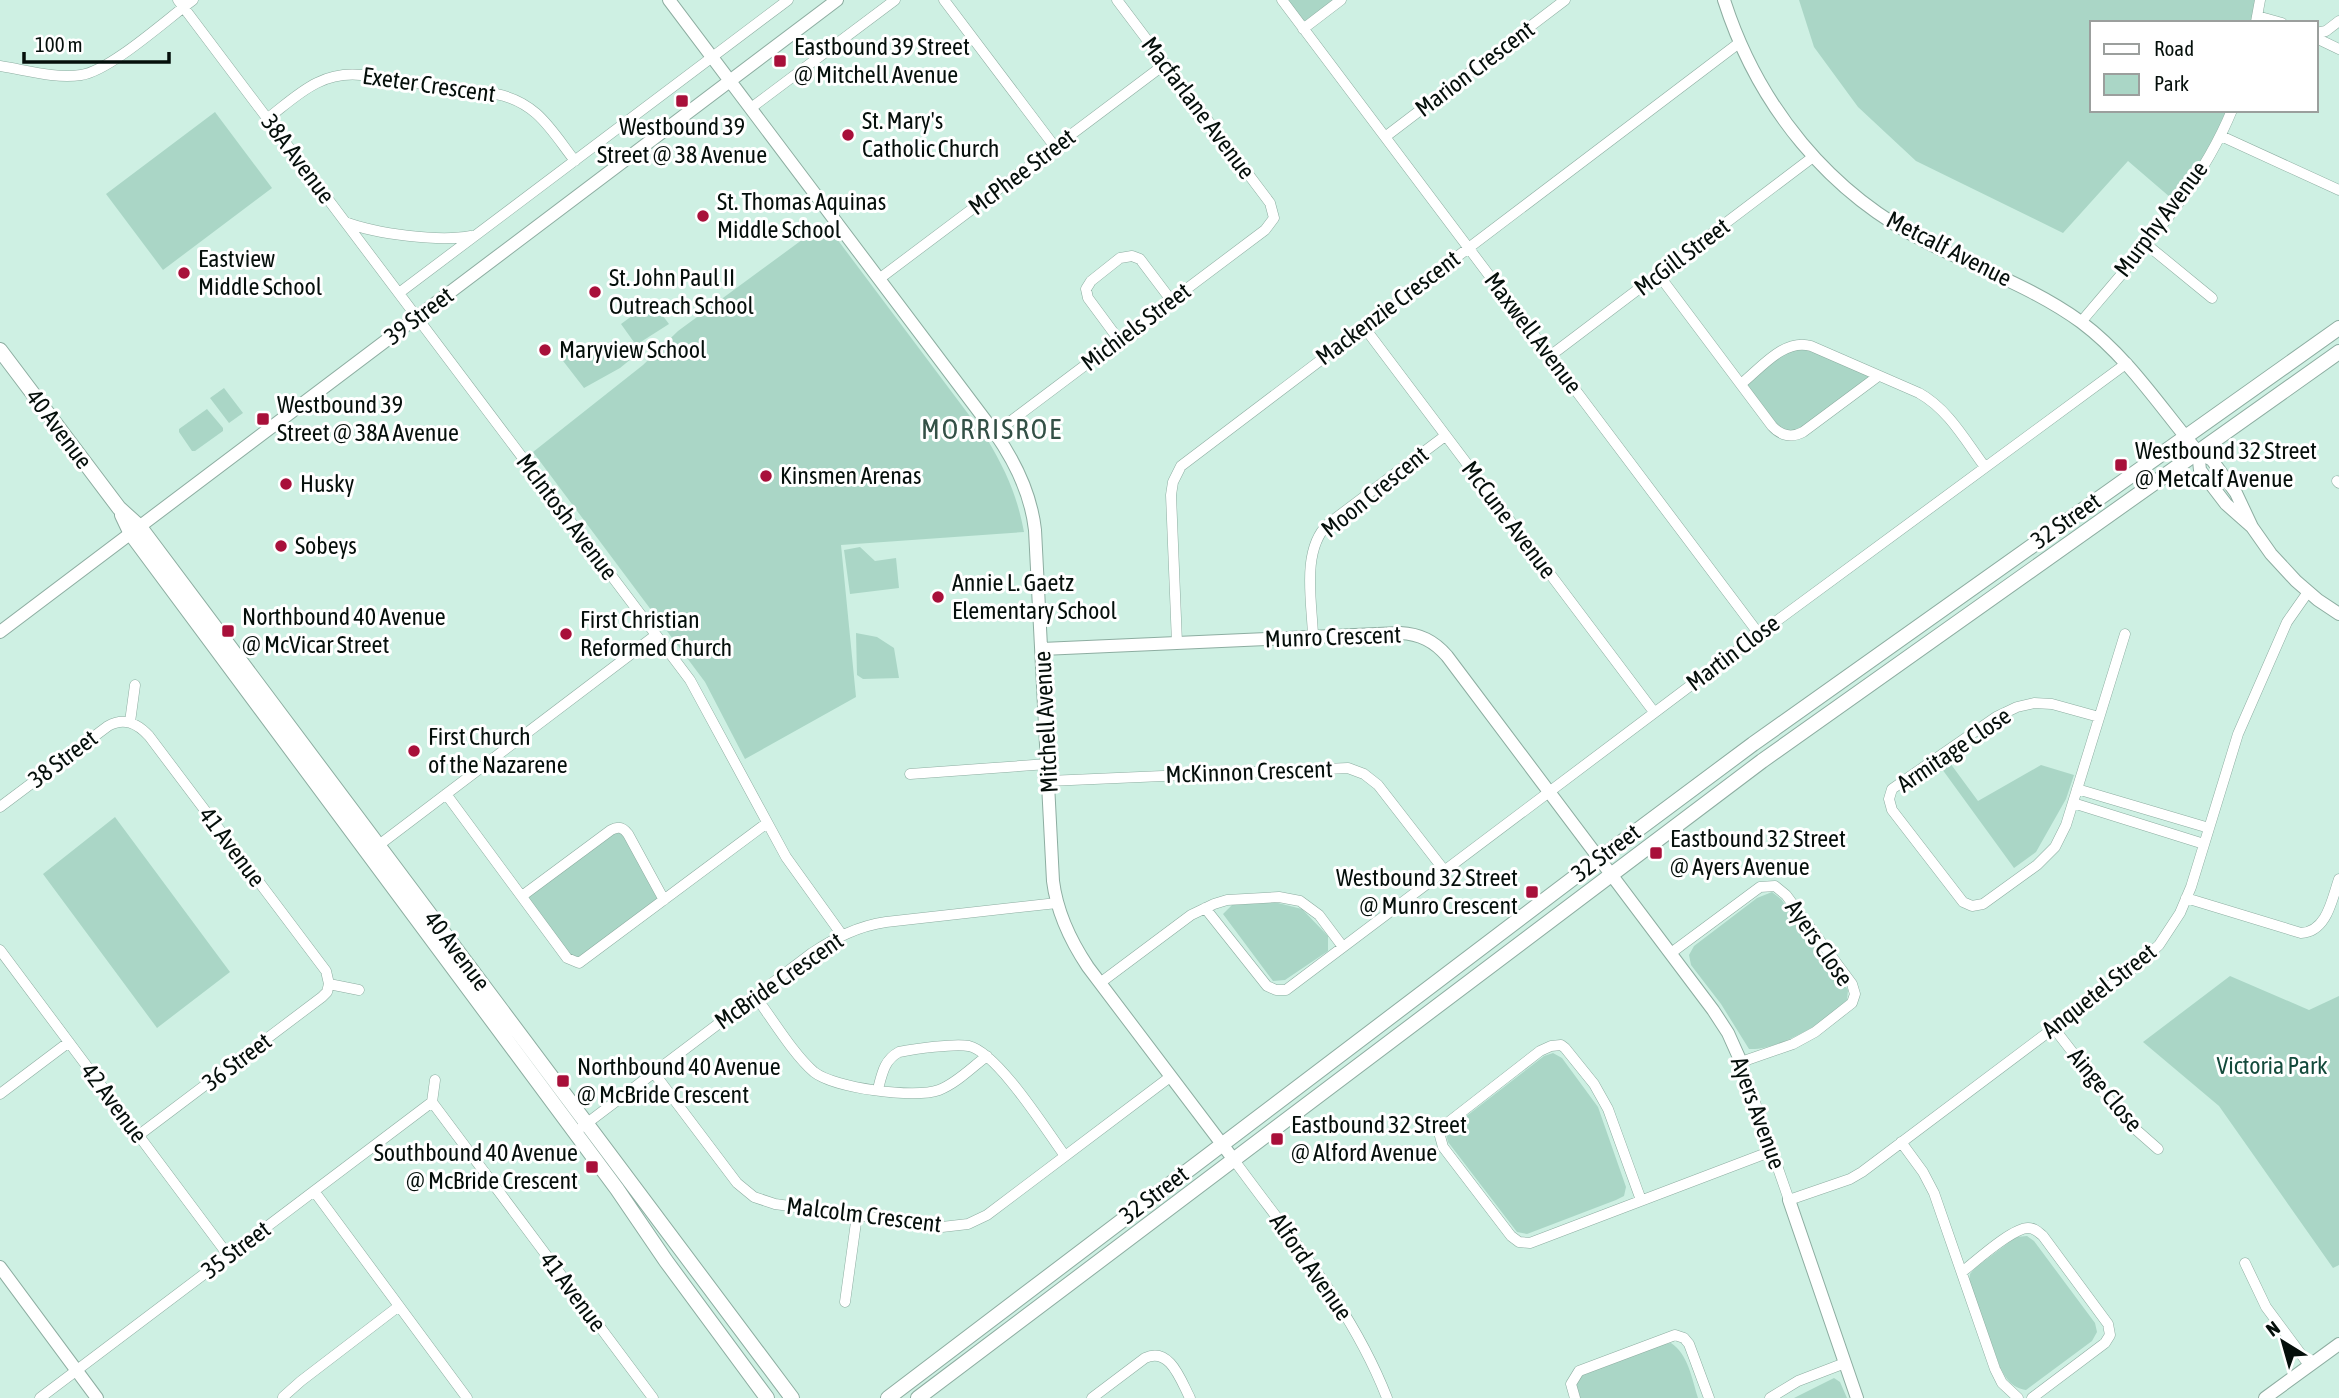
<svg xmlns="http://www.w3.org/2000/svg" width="2339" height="1398" viewBox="0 0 2339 1398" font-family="'Asap Condensed',sans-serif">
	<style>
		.green { fill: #aad6c6 }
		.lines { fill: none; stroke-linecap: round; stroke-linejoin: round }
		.minor-casing { stroke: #8dada1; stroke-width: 11 }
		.tertiary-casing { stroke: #8dada1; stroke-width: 14 }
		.secondary-casing { stroke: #8dada1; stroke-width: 16 }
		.minor { stroke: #fff; stroke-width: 10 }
		.tertiary { stroke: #fff; stroke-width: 12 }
		.secondary { stroke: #fff; stroke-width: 14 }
		.poi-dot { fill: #a8103a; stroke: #fff; stroke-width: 2.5 }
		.labels { text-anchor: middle; stroke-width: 6; stroke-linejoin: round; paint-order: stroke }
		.poi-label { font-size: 24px; fill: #050f0b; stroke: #fff; text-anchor: start }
		.street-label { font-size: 24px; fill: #050f0b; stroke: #fff }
		.park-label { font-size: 24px; fill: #134a3b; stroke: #fff }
		.quarter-label { font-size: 28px; letter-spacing: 2px; fill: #335046; stroke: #fff }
	</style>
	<rect width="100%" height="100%" fill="#cef0e3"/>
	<!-- green -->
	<path class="green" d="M1282 0H1341L1303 29Z
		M1799 0H2260L2256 23H2092V110H2232L2178 204 2128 161 2063 233 1916 161 1858 107 1814 47Z
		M215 112 272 188 163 270 106 194Z
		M825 223 987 439C1006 471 1017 495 1024 532L841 545 856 697 745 759 705 682 533 452 643 365 678 331Z
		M657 308 669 324 636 345 621 324 640 310 645 316Z
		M616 338 631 359 620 368 584 388 560 357V350L571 342 595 354Z
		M1794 345 1877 377 1803 432 1785 435 1741 384Z
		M224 388 243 413 229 423 210 398Z
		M207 409 223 428V431L195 451H192L179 432V429Z
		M860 547 875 561 896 558 899 588 850 594 844 550Z
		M856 633 877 637 894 648 899 678 863 679 857 675Z
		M1950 763 1978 801 2041 765 2074 775 2066 799 2036 852 2014 868 1942 769Z
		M115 817 230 972 157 1028 43 874Z
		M622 827 664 900 574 963 522 896Z
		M1772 892 1781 899 1842 981 1848 990 1847 1000C1829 1021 1777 1051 1749 1049L1721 1004 1691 965 1689 955 1694 946 1757 898Z
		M1274 902 1302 909 1328 936V951L1285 980 1273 981 1223 914 1232 905Z
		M2230 976 2309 1010 2339 996V1265L2333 1268 2219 1106 2143 1042Z
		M1553 1053 1562 1058 1598 1107 1626 1187 1624 1196 1616 1200 1527 1234 1517 1232 1448 1142 1446 1134 1451 1128 1544 1056Z
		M2027 1236 2034 1241 2095 1323 2097 1332 2092 1341 2026 1390C2011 1387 2007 1380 2000 1367L1969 1281 1970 1274 1975 1268 2016 1237Z
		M1671 1343C1688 1354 1692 1379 1698 1398H1579L1576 1382 1583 1375 1663 1344Z
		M1834 1378 1840 1382 1847 1398H1794Z"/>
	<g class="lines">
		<!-- minor casing -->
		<g class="minor-casing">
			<path id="minor" d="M178 0 690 680 786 857 842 935
				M944 0 1055 147
				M1282 0 1759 634
				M2257 16 2282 23
				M2256 22 2260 0
				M1303 29 1341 0
				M2316 33 2326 31 2339 21
				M2316 38 2339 49
				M0 66C26 70 55 79 81 75 110 71 167 19 193 0
				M751 108 895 0
				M268 118C298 95 320 71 361 75L496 94C537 102 551 130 575 161
				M2221 136 2339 190
				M1385 137 1565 0
				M345 222C376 234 439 242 471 236
				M2146 244 2212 298
				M1658 274 1772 426C1781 436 1792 438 1803 432L1877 377
				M879 279 1165 64
				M399 293 788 0
				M2081 322C2136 256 2199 191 2232 110
				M1364 327 1654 712
				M1119 340 1088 298 1086 289 1091 281 1120 258 1132 256 1140 259 1171 300
				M1550 356 1813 157
				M1741 384C1761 368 1784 338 1811 346L1919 393C1948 409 1965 440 1985 467
				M995 433 1265 230 1274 218 1270 203 1117 0
				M2337 481 2339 483
				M1313 636C1312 602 1301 550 1328 524L1445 436
				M1177 643 1171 495 1173 482 1181 466 1739 43
				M2099 717 2052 704 2034 703 2017 707 1996 717 1892 789 1889 799 1892 810 1963 902 1972 906 1983 904 2037 865 2055 847 2066 825 2125 634
				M130 722 135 685
				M910 774 1048 764
				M1048 781 1348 768 1364 774 1378 785 1444 870
				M2077 789 2209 828
				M446 794 567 958 579 963 767 823
				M2073 803 2204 844
				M0 807 108 726C124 717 137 723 149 736L326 971 329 984
				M375 848 656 635
				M522 896 611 830C618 826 623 827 628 834L664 900
				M2186 898 2301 933C2327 932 2332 899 2339 879
				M1205 908 1267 986 1276 990H1286L1759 634 2127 363
				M0 950 228 1255
				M1671 953 1760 887 1775 886 1786 895 1852 984 1855 994 1852 1003 1815 1032 1793 1044 1741 1062 1789 1200 1850 1179 1862 1172 2135 967 2159 945 2180 913 2191 887 2238 734 2287 622 2308 592
				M1100 983 1191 915 1214 904 1227 900 1279 897 1300 901 1319 915 1343 947
				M329 984 359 990
				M755 996C772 1018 793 1054 814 1072 834 1088 915 1099 939 1090 957 1083 972 1067 987 1056
				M2053 1027 2125 1120 2158 1149
				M654 1073 737 1183 754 1197 775 1204 942 1227 968 1224 987 1215 1170 1077
				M435 1080 432 1102 653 1398
				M878 1089C882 1074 884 1060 899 1052 914 1049 955 1043 969 1046 998 1053 1046 1130 1065 1156
				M0 1094 69 1042
				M582 1127 812 953C835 938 858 926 886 922L1057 903
				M139 1135 322 997 327 992 329 984
				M1901 1142 1923 1172 1934 1193 1995 1369 2002 1383 2018 1398
				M1234 1160C1290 1237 1352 1308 1387 1398
				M314 1191 467 1398
				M1641 1200 1608 1109 1594 1084 1565 1048 1561 1045 1551 1046 1540 1051 1441 1128 1440 1136 1443 1147 1511 1236 1519 1242 1530 1243 1772 1151
				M2245 1263 2266 1307 2309 1365
				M1962 1272C1976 1261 2012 1228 2028 1228 2035 1228 2038 1232 2043 1236L2108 1324 2110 1335 2105 1343 2032 1398
				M845 1302 857 1215
				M283 1397 301 1381 399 1306
				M40 1398 432 1102
				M1092 1398 1145 1358C1170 1346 1181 1381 1190 1398
				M1575 1398 1571 1384 1579 1371 1675 1335 1684 1338 1689 1344 1709 1398
				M1770 1398 1798 1381 1845 1363"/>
		</g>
		<!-- tertiary casing -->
		<g class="tertiary-casing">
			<path id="tertiary" d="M669 0 995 433C1016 463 1031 494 1035 530L1053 881C1057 913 1070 940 1088 967L1234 1160
				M1724 0C1758 106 1829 194 1930 244 1982 270 2034 288 2081 322 2129 358 2160 407 2198 452L2212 460 2236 493 2252 527
				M2198 452 2200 470 2226 504 2252 527 2271 554 2296 581 2318 600 2339 614
				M0 632 837 0
				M1042 649 1400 633C1420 634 1434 641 1447 656L1713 1010 1728 1033 1741 1062
				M1789 1200 1857 1398
				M0 1267 97 1398
				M2265 1398 2339 1344"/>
		</g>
		<!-- secondary casing -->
		<g class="secondary-casing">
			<path id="secondary" d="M0 350 119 508 140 527 792 1398
				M122 515 131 534 617 1189 666 1261 767 1398
				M888 1398 1592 864 1753 744 2339 328
				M918 1398 1762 761 2339 352"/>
		</g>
		<!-- minor -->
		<use href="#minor" class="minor"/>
		<!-- tertiary -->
		<use href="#tertiary" class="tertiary"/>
		<!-- secondary -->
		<use href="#secondary" class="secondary"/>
	</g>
	<!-- markers -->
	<g class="poi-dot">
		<rect x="773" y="54" width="14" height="14" rx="3.5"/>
		<rect x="675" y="94" width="14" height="14" rx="3.5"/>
		<circle cx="848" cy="135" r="7"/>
		<circle cx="703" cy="216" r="7"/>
		<circle cx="184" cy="273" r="7"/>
		<circle cx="595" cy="292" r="7"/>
		<circle cx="545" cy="350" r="7"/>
		<rect x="256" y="412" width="14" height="14" rx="3.5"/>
		<rect x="2114" y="458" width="14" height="14" rx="3.5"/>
		<circle cx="766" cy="476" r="7"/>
		<circle cx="286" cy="484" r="7"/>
		<circle cx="281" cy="546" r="7"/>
		<circle cx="938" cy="597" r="7"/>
		<rect x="221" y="624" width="14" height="14" rx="3.5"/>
		<circle cx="566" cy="634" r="7"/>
		<circle cx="414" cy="751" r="7"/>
		<rect x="1649" y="846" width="14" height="14" rx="3.5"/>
		<rect x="1525" y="885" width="14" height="14" rx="3.5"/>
		<rect x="556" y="1074" width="14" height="14" rx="3.5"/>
		<rect x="1270" y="1132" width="14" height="14" rx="3.5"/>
		<rect x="585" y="1160" width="14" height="14" rx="3.5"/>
	</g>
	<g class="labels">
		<!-- poi labels -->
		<g class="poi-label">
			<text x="794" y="55">Eastbound 39 Street<tspan x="794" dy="28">@ Mitchell Avenue</tspan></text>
			<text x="862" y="129">St. Mary's<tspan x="862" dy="28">Catholic Church</tspan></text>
			<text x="682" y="135" text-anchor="middle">Westbound 39<tspan x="682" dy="28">Street @ 38 Avenue</tspan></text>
			<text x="717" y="210">St. Thomas Aquinas<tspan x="717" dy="28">Middle School</tspan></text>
			<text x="198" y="267">Eastview<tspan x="198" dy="28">Middle School</tspan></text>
			<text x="609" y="286">St. John Paul II<tspan x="609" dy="28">Outreach School</tspan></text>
			<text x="559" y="358">Maryview School</text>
			<text x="277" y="413">Westbound 39<tspan x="277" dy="28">Street @ 38A Avenue</tspan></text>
			<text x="2135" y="459">Westbound 32 Street<tspan x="2135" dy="28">@ Metcalf Avenue</tspan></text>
			<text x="780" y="484">Kinsmen Arenas</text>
			<text x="300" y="492">Husky</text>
			<text x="295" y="554">Sobeys</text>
			<text x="952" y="591">Annie L. Gaetz<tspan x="952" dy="28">Elementary School</tspan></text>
			<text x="242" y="625">Northbound 40 Avenue<tspan x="242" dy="28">@ McVicar Street</tspan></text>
			<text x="580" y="628">First Christian<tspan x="580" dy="28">Reformed Church</tspan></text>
			<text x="428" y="745">First Church<tspan x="428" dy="28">of the Nazarene</tspan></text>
			<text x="1670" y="847">Eastbound 32 Street<tspan x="1670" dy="28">@ Ayers Avenue</tspan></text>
			<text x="1518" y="886" text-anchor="end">Westbound 32 Street<tspan x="1518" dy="28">@ Munro Crescent</tspan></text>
			<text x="577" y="1075">Northbound 40 Avenue<tspan x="577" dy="28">@ McBride Crescent</tspan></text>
			<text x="1291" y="1133">Eastbound 32 Street<tspan x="1291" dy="28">@ Alford Avenue</tspan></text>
			<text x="578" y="1161" text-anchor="end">Southbound 40 Avenue<tspan x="578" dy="28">@ McBride Crescent</tspan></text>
		</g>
		<!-- street labels -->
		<g class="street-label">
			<text transform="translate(1475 69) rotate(-37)" y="8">Marion Crescent</text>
			<text transform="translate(429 85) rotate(8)" y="8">Exeter Crescent</text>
			<text transform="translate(1198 108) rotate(53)" y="8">Macfarlane Avenue</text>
			<text transform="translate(298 159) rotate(53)" y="8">38A Avenue</text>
			<text transform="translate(1022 172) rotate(-37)" y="8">McPhee Street</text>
			<text transform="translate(2161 219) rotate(-53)" y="8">Murphy Avenue</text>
			<text transform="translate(1949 249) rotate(27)" y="8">Metcalf Avenue</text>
			<text transform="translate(1682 257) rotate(-37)" y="8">McGill Street</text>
			<text transform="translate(1388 308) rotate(-37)" y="8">Mackenzie Crescent</text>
			<text transform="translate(419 316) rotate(-37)" y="8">39 Street</text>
			<text transform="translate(1136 327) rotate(-37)" y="8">Michiels Street</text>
			<text transform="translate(1533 333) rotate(53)" y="8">Maxwell Avenue</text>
			<text transform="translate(59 429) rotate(53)" y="8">40 Avenue</text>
			<text transform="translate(1375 492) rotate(-39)" y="8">Moon Crescent</text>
			<text transform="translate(567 517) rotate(53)" y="8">McIntosh Avenue</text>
			<text transform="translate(1509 520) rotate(53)" y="8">McCune Avenue</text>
			<text transform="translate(2066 521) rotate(-35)" y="8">32 Street</text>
			<text transform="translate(1333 637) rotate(-2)" y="8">Munro Crescent</text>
			<text transform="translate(1733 653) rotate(-37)" y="8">Martin Close</text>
			<text transform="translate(1046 722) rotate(-93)" y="8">Mitchell Avenue</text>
			<text transform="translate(1954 750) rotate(-34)" y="8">Armitage Close</text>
			<text transform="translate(63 759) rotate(-37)" y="8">38 Street</text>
			<text transform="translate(1249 772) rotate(-2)" y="8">McKinnon Crescent</text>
			<text transform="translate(232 847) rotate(53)" y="8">41 Avenue</text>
			<text transform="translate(1606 853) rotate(-37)" y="8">32 Street</text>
			<text transform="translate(1819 943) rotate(55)" y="8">Ayers Close</text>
			<text transform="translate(457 951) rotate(53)" y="8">40 Avenue</text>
			<text transform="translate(779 981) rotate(-35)" y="8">McBride Crescent</text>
			<text transform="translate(2099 991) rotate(-38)" y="8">Anquetel Street</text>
			<text transform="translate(237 1062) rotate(-37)" y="8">36 Street</text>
			<text transform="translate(2105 1090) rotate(50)" y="8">Ainge Close</text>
			<text transform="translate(114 1103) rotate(53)" y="8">42 Avenue</text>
			<text transform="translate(1758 1113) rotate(70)" y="8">Ayers Avenue</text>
			<text transform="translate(1154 1195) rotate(-37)" y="8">32 Street</text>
			<text transform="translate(864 1215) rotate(7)" y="8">Malcolm Crescent</text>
			<text transform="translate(236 1250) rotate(-37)" y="8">35 Street</text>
			<text transform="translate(1311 1267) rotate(55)" y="8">Alford Avenue</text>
			<text transform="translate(573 1292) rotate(53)" y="8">41 Avenue</text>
		</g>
		<!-- park labels -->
		<g class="park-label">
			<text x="2272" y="1074">Victoria Park</text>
		</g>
		<!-- quarter labels -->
		<g class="quarter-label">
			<text x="992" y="439">MORRISROE</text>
		</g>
	</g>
	<!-- legend -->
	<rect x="2090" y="21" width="228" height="91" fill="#ffffff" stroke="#9b9f9d" stroke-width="2"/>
	<rect x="2104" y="44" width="35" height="10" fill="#ffffff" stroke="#9b9f9d" stroke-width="2"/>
	<text x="2154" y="56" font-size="21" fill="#050f0b">Road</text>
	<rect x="2104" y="74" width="35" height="21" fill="#aad6c6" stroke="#9b9f9d" stroke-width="2"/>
	<text x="2154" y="91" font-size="21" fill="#050f0b">Park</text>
	<!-- north arrow -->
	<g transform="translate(2283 1342) rotate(323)" stroke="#ffffff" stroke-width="5" paint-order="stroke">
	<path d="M0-5L12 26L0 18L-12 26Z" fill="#050f0b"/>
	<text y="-10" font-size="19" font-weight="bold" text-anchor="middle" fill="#050f0b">N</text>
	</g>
	<!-- scale -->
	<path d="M24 52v10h145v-10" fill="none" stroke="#050f0b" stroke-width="3.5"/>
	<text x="35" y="52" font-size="21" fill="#050f0b" stroke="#ffffff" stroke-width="5" paint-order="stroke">100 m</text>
</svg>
